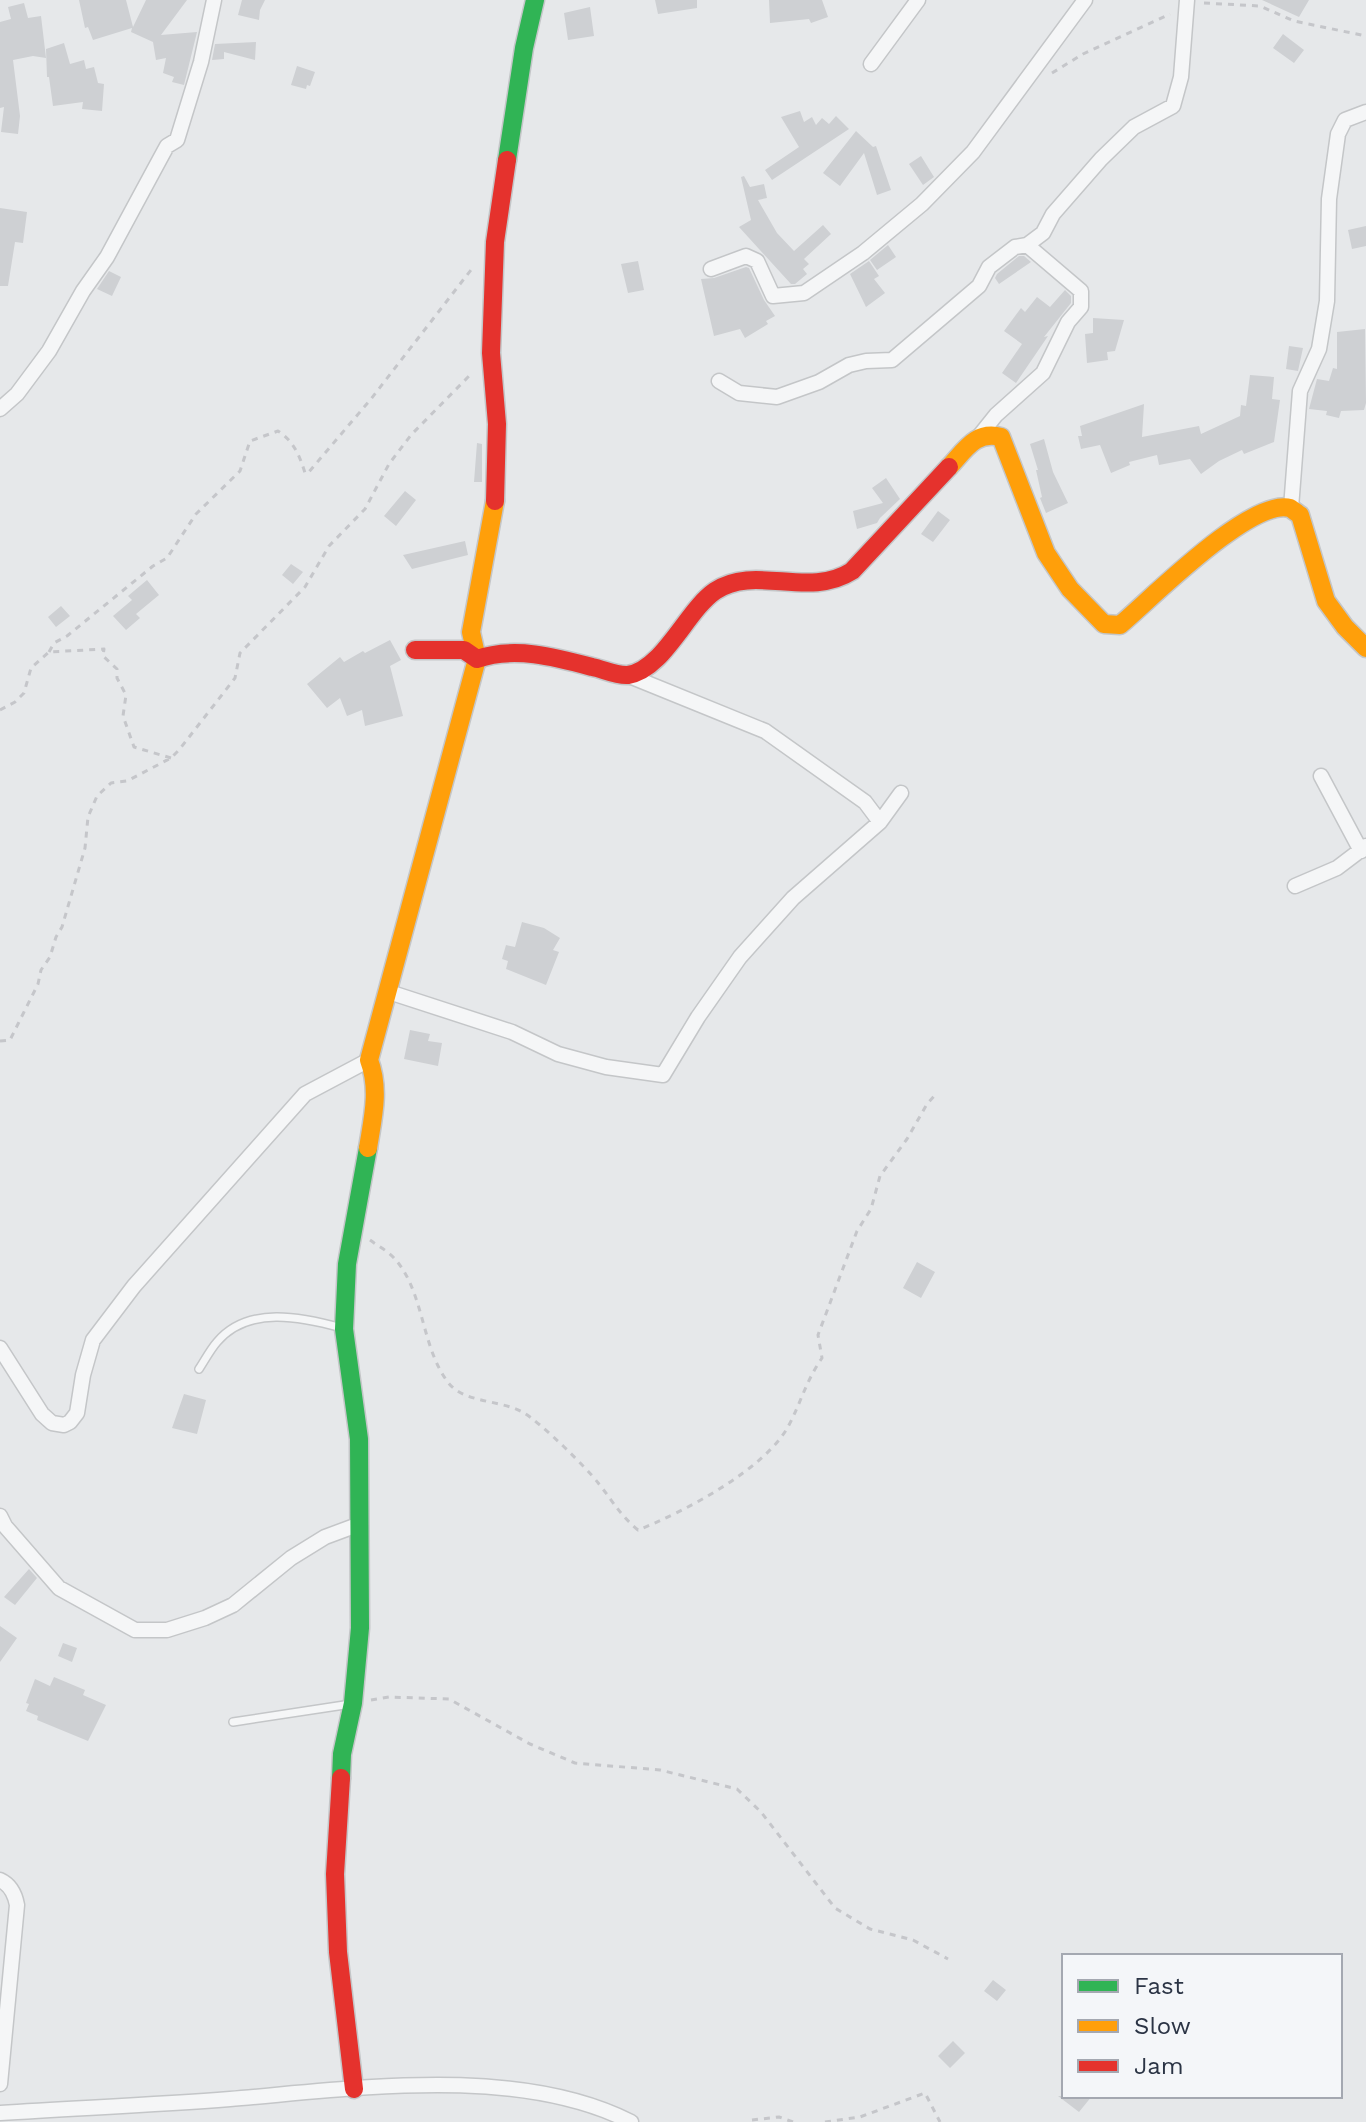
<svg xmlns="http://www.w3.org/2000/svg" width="1366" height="2122" viewBox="0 0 1366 2122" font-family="'Work Sans',sans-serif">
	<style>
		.building { fill: #ced0d3 }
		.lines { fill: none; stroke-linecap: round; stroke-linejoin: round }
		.lane-casing { stroke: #c4c6c8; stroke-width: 10 }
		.street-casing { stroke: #c4c6c8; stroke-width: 17 }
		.fast-casing { stroke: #c4c6c8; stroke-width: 21 }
		.slow-casing { stroke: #c4c6c8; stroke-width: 21 }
		.jam-casing { stroke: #c4c6c8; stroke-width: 21 }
		.path { stroke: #c5c6ca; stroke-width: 3; stroke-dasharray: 6 6; stroke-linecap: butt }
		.lane { stroke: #f5f6f7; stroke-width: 7 }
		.street { stroke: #f5f6f7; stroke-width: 14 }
		.fast { stroke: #30b455; stroke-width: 18 }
		.slow { stroke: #ff9f0a; stroke-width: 18 }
		.jam { stroke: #e5322d; stroke-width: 18 }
	</style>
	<rect width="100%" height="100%" fill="#e6e8ea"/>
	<!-- building -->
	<path class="building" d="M79 0H126L133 27 146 0H187L161 35 197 32 184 85 172 82 174 77 163 73 166 58 156 60 153 42 131 32 132 28 93 40 88 27 85 28Z
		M242 0H265L260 10 259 20 238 15Z
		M655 0H697V8L658 14Z
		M769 0H822L828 17 811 23 809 19 770 23Z
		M1262 0H1309L1299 17Z
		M24 3 28 18 41 16 46 58 33 56 13 60 20 116 18 134 1 132 4 107 0 108V22L11 19 8 7Z
		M590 7 594 36 568 40 564 13Z
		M1283 34 1304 50 1294 63 1273 48Z
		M256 42 255 60 224 52V59L212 60 215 44Z
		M64 43 70 64 84 60 86 69 94 67 98 83 104 84 102 111 82 109 83 102 53 106 49 77H47L46 49Z
		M297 66 315 72 310 86 307 85 306 89 291 85Z
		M800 111 804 122 812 117 816 125 822 118 829 124 836 116 849 129 772 180 765 170 799 147 781 117Z
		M856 131 873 147 876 146 891 190 877 195 864 153 840 186 823 173Z
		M921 156 934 177 923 185 909 164Z
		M744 176 750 187 764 184 767 198 758 200 777 233 794 251 823 225 831 234 804 259 809 264 803 269 807 274 795 284H791L739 227 751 220 741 177Z
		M0 208 27 212 23 243 15 242 8 286H0Z
		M1366 226V246L1352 249 1348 230Z
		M888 245 896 257 877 270 870 260Z
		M1019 256H1024L1031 262 999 284 995 278 997 274Z
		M638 261 644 290 628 293 621 264Z
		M869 261 879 276 874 279 885 293 866 307 850 274Z
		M746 267 749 268 764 300 775 316 766 321 768 324 745 338 740 329 714 336 701 279 714 278Z
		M109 271 121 277 112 296 97 289Z
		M1065 290 1071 296V303L1044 337 1048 336 1016 383 1002 373 1022 344 1004 331 1021 308 1025 312 1037 297 1050 307Z
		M1093 318 1124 320 1115 351 1107 352 1108 360 1087 363 1085 334 1093 333Z
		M1365 329 1366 403 1364 410 1341 411 1339 418 1326 415 1327 411 1309 409 1317 379 1329 381 1333 368 1337 369V332Z
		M1289 346 1303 348 1298 371 1286 369Z
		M1250 375 1274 377 1272 399 1280 400 1274 442 1244 454 1242 450 1219 461 1201 474 1190 459 1159 465 1157 455 1129 462 1130 465 1111 473 1100 445 1081 449 1078 436H1082L1080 426 1144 404 1142 437 1199 426 1201 434 1240 416 1241 405 1246 406Z
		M1044 439 1053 472 1068 503 1046 513 1040 498 1042 497 1036 470H1038L1030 444Z
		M477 443 482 444V482H474Z
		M886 478 900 499 880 518 877 523 857 529 853 511 883 503 872 488Z
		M405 491 416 500 396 526 384 516Z
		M938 511 950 520 933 542 921 534Z
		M465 541 468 555 412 569 403 555Z
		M291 564 303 572 293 584 282 575Z
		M147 580 159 595 136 614 140 618 126 630 113 616 132 600 128 596Z
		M61 606 70 616 56 627 48 617Z
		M390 640 401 660 390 666 403 716 365 726 362 710 347 716 340 698 327 708 307 684 340 657 344 662 363 651 365 653Z
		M522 922 544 928 560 938 553 950 559 952 546 985 506 969 508 961 502 959 506 945 515 947Z
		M410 1030 430 1034 428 1041 442 1043 438 1066 404 1059Z
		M917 1262 935 1272 921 1298 903 1288Z
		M184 1394 206 1400 197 1434 172 1428Z
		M29 1569 37 1578 15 1605 4 1597Z
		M0 1626 17 1638 0 1662Z
		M63 1643 77 1648 72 1662 58 1656Z
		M54 1677 85 1690 83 1695 106 1705 88 1741 37 1720 38 1716 26 1711 29 1704 26 1703 35 1679 50 1686Z
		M993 1980 1006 1990 997 2001 984 1991Z
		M953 2041 965 2053 950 2068 938 2056Z
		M1058 2096H1092L1079 2112Z"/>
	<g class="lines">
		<!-- lane casing -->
		<g class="lane-casing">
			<path id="lane" d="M199 1369C205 1360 210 1350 217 1342 248 1305 302 1317 342 1328
				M233 1722 351 1704"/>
		</g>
		<!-- street casing -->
		<g class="street-casing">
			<path id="street" d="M871 64 918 0
				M711 269 746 256 757 261 773 296 804 293 863 253 922 204 973 152 1085 0
				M719 381 739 393 777 397 819 382 849 365 866 361 892 360 979 286 989 267 1015 247 1027 245 1043 233 1053 214 1101 159 1134 127 1173 106 1181 77 1187 0
				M0 409 17 394 49 351 83 291 107 257 161 157 167 146 177 140 201 62 214 0
				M980 435 996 415 1043 373 1068 322 1081 307V291L1027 245
				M1291 508 1300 391 1319 349 1327 301 1329 199 1338 134 1345 120 1366 112
				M627 675 765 731 865 802 880 822
				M1321 776 1361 851
				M1295 886 1337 868 1366 846
				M389 992 512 1032 558 1054 606 1067 663 1075 698 1017 740 957 793 898 880 822 901 793
				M0 1348 42 1414 52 1423 64 1425 70 1422 77 1413 83 1375 93 1340 134 1286 305 1094 369 1060
				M0 1516 5 1526 59 1588 135 1630H167L205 1618 233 1605 291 1558 325 1537 360 1524
				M0 1880C11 1885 15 1894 17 1905L0 2084
				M0 2113C77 2108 154 2105 230 2099 353 2089 517 2064 631 2122"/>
		</g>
		<!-- fast casing -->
		<g class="fast-casing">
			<path id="fast" d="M507 160 524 48 535 0
				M341 1778 342 1754 353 1703 360 1628 359 1439 344 1329 347 1264 368 1148"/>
		</g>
		<!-- slow casing -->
		<g class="slow-casing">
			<path id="slow" d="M949 467C965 450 976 430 1001 437L1046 553 1070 589 1104 624 1120 625C1151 599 1250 498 1290 508 1292 509 1298 514 1300 515L1326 601 1345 627 1366 648
				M368 1148C373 1117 380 1089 369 1060L477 659 471 632 495 501"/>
		</g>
		<!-- jam casing -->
		<g class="jam-casing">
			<path id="jam" d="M495 501 497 424 491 353 495 242 507 160
				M415 650H464L477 659C514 646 555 657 592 667 603 669 616 676 628 675 663 670 687 610 715 591 755 564 808 599 852 571L949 467
				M341 1778 335 1874 338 1952 354 2089"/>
		</g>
		<!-- path -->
		<path class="path" d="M1204 3 1260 6 1294 21 1366 36
			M1052 73 1083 54 1170 14
			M49 652 54 643 67 636 153 566 167 558 196 514 240 471 250 441 278 431C294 441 300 457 305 473H308L371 399 474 266
			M0 710 15 702 24 693 31 668 49 652 104 649 103 656 117 669V678L126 695 123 716 134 747 171 758
			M0 1041 10 1040 38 984 41 970 50 957 56 937 62 927 85 848 88 817 97 796 111 783 127 781 171 758 179 750 235 678 240 653 305 587 329 546 365 509 389 464 411 435 472 373
			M370 1240C378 1246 388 1251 395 1259 424 1292 421 1345 447 1381 463 1404 501 1399 524 1413 541 1423 587 1468 599 1484 614 1503 620 1515 638 1530 684 1512 766 1469 789 1425 801 1402 806 1381 822 1358L818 1335 857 1231 871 1209 880 1176 907 1139 927 1104 936 1094
			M371 1700 389 1697 449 1699 530 1744 575 1763 660 1770 737 1789 761 1812 835 1908 870 1929 913 1940 948 1959
			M752 2120 779 2117 793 2122
			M825 2122 860 2117 925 2093 940 2122"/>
		<!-- lane -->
		<use href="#lane" class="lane"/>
		<!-- street -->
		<use href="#street" class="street"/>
		<!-- fast -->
		<use href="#fast" class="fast"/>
		<!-- slow -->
		<use href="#slow" class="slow"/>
		<!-- jam -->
		<use href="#jam" class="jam"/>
	</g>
	<!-- legend -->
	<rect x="1062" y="1954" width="280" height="144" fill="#f4f6f9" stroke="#a4a8b1" stroke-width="2"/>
	<rect x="1078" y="1980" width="40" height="12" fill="#30b455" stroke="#a4a8b1" stroke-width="2"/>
	<text x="1134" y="1994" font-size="24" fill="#2b3445">Fast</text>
	<rect x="1078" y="2020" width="40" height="12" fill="#ff9f0a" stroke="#a4a8b1" stroke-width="2"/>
	<text x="1134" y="2034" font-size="24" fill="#2b3445">Slow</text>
	<rect x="1078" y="2060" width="40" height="12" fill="#e5322d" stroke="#a4a8b1" stroke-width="2"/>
	<text x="1134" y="2074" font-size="24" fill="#2b3445">Jam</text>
</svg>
